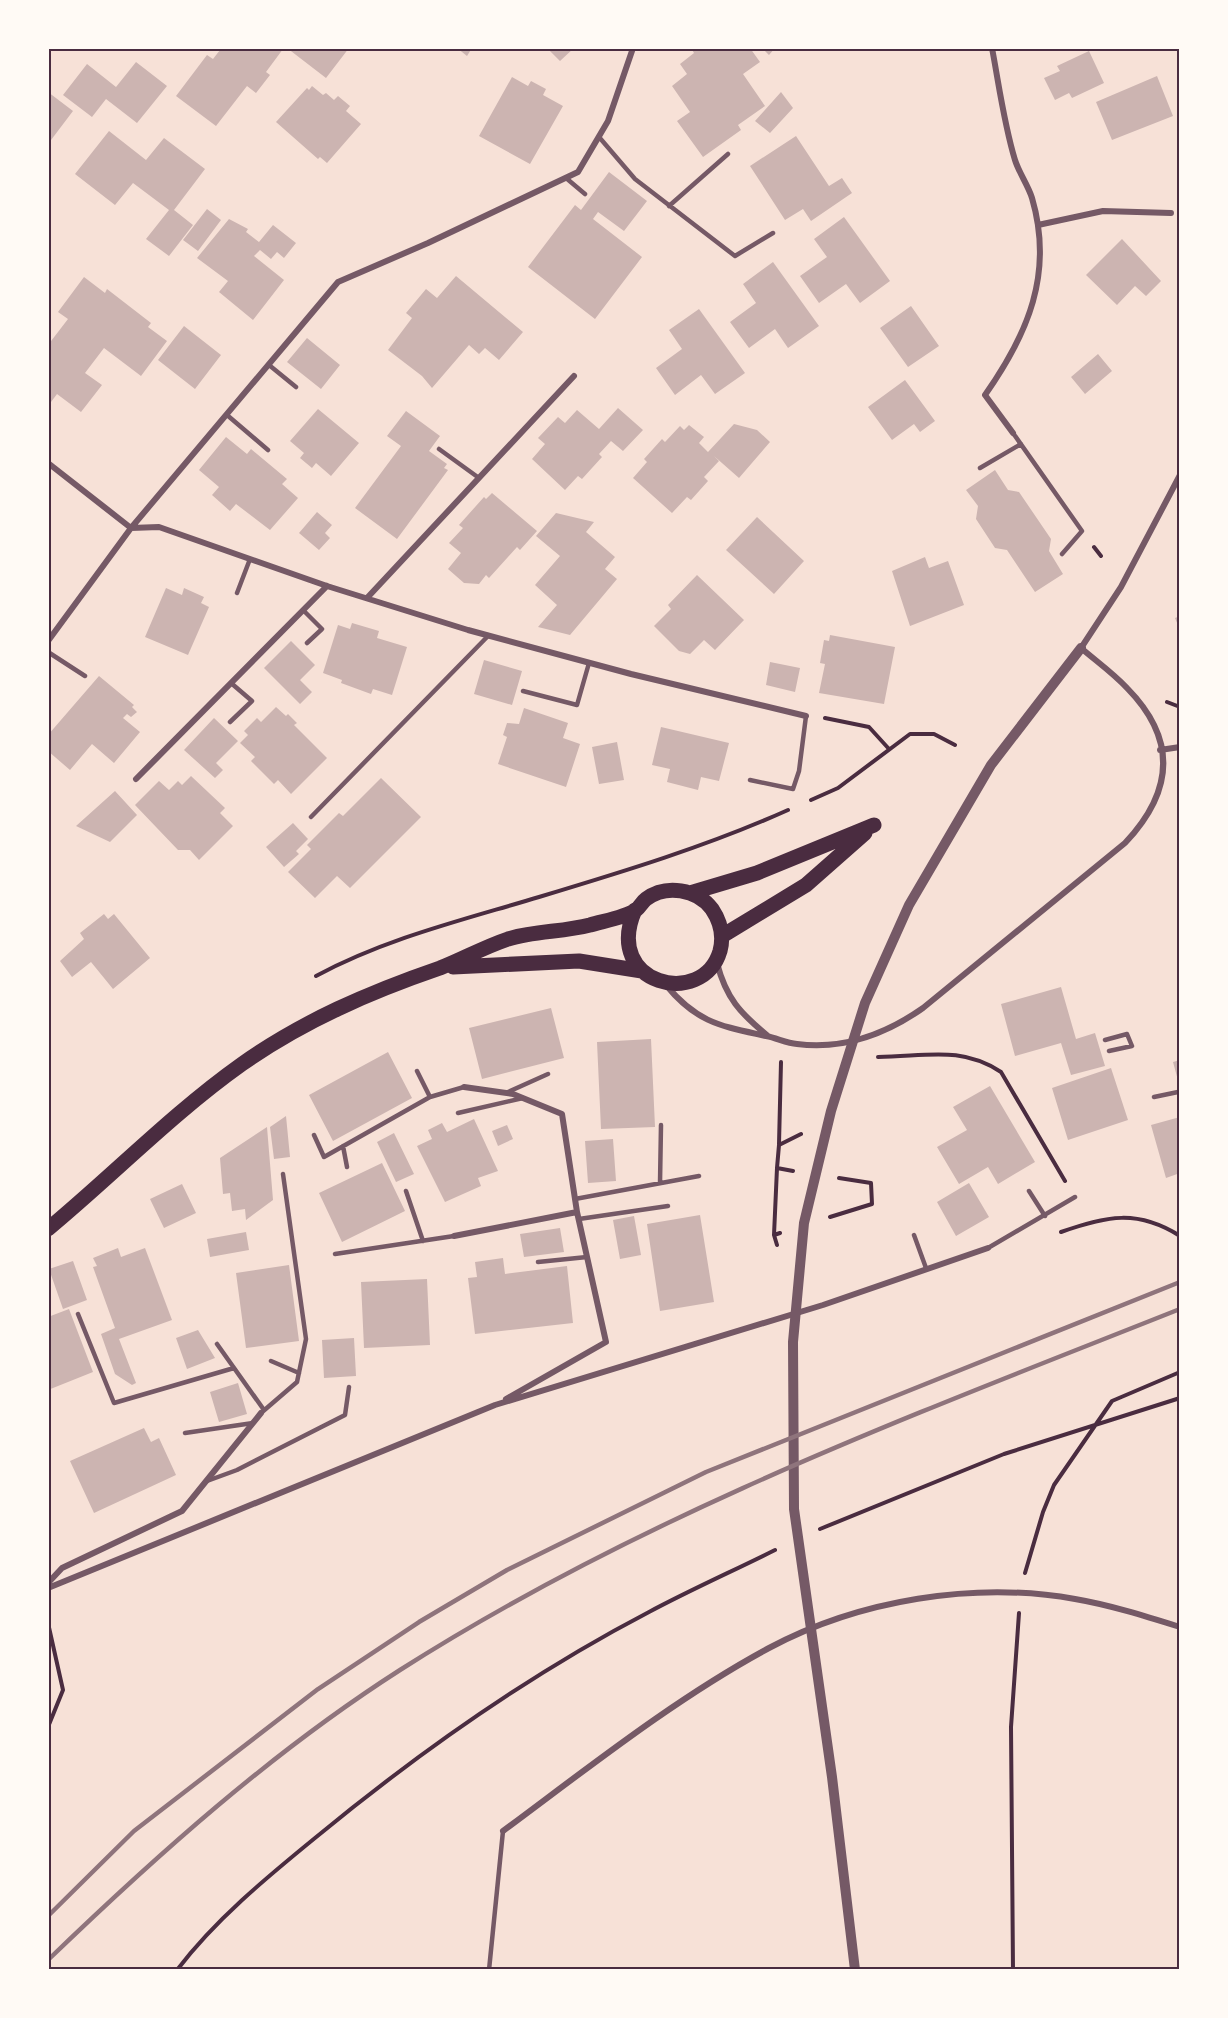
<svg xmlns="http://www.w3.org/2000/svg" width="1228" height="2018" viewBox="0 0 1228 2018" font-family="Ubuntu,sans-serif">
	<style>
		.building { fill: #ccb4b1 }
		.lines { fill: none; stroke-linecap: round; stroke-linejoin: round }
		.path { stroke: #4a2c40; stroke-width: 4 }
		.service { stroke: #755966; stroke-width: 4.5 }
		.minor { stroke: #755966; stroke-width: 6 }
		.tertiary { stroke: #755966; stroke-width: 10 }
		.primary { stroke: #4a2c40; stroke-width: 15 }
		.rail { stroke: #8f747c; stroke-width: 4.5 }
		.neatline { fill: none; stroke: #4a2c40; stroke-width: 2 }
	</style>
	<rect width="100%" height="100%" fill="#f7e1d7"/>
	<!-- building -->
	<path class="building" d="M218 48 283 49 266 72 270 75 256 93 247 86 216 126 176 96 207 55 213 59 220 50Z
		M287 48H349L326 78Z
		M457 48H472L467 56Z
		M547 48H574L560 61Z
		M691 48H750L760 62 743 74 765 106 738 125 741 130 703 157 677 121 690 112 672 86 687 74 680 64 694 53Z
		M762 48H775L769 55Z
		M1089 51 1104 83 1072 98 1069 93 1055 100 1044 78 1060 71 1057 66Z
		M136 62 167 86 137 123 106 99 92 117 63 95 87 64 116 87Z
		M1157 76 1173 116 1112 140 1096 102Z
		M512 77 528 86 531 81 546 89 543 95 563 106 530 164 479 136Z
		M312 86 323 95 326 93 334 100 338 96 350 106 346 111 361 124 327 163 320 157 318 159 276 122 307 88 309 90Z
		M48 92 73 111 48 144Z
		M781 92 793 108 770 133 755 121Z
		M109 131 146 160 164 138 205 169 174 210 193 225 169 256 146 239 169 210 133 183 115 205 75 174Z
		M796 136 829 186 842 178 852 193 811 221 803 209 785 220 750 166Z
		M609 172 647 201 624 231 598 212 593 219 642 257 595 319 528 267 575 205 581 210Z
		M207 209 221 220 198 251 183 240Z
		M844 217 890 281 860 303 846 284 819 303 800 276 827 257 814 239Z
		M229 219 248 229 246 232 259 242 273 225 296 243 284 258 277 252 271 259 260 250 254 256 284 280 253 320 219 292 228 281 197 258Z
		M1122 239 1161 281 1146 296 1135 286 1117 305 1086 275Z
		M773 262 819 326 788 348 775 329 749 348 730 322 756 303 743 284Z
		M456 276 523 332 499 360 485 348 479 354 469 345 432 388 422 376 388 350 412 318 406 313 426 289 437 298Z
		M84 277 105 293 107 289 151 323 148 327 167 341 141 376 104 348 85 373 102 385 81 412 57 394 51 402 48 400V345L68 319 58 312Z
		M911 306 939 346 908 367 880 328Z
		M699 309 745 373 715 394 701 375 675 395 656 368 682 349 669 330Z
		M184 326 221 355 195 389 158 360Z
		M307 338 340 365 321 389 287 362Z
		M1098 354 1112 371 1085 394 1071 377Z
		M905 380 935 421 920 432 914 424 892 440 868 407Z
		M618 408 643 430 623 451 611 441 599 454 602 457 582 479 578 476 565 490 532 459 545 444 538 438 558 417 565 423 577 410 599 429Z
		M318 409 359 443 331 476 316 463 312 468 300 458 304 453 290 441Z
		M406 411 440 436 429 451 447 464 444 468 448 470 397 539 355 508 401 446 387 436Z
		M734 424 757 430 770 442 739 478 714 456 719 461 704 477 708 481 691 500 687 497 672 513 633 478 647 462 644 459 662 439 665 442 680 426 684 430 689 425 704 437 699 443 708 452Z
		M226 437 247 454 251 449 287 479 282 484 298 498 270 530 236 504 230 511 212 495 219 487 199 470Z
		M995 470 1008 490 1019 492 1051 539 1049 551 1063 574 1035 592 1007 550 995 548 976 519 978 506 966 490Z
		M492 493 537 531 520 550 517 547 489 578 486 575 479 584 464 583 448 569 461 553 449 543 463 528 459 525 484 497 486 499Z
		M317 512 332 525 325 533 330 538 319 550 299 533Z
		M556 513 594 522 586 532 615 557 605 569 617 579 570 635 538 627 557 605 535 585 560 556 536 536Z
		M757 517 804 561 774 594 726 550Z
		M925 557 929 568 948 561 964 605 910 626 892 571Z
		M697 575 744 620 715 650 704 640 690 654 679 651 654 626 671 609 668 605Z
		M166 588 182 595 184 588 204 597 201 603 209 607 188 655 145 637Z
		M1180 616V630L1175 618Z
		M352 623 379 631 377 638 407 647 392 695 373 689 371 694 341 683 342 680 323 673 338 625 350 629Z
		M830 635 895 647 884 704 819 693 825 664 820 663 824 640 829 641Z
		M291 641 315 665 300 680 312 692 300 704 264 668Z
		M484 660 522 671 512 705 474 694Z
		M770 662 800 668 795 692 766 685Z
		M99 676 134 705 132 707 137 712 131 717 127 714 123 718 140 732 114 763 92 744 70 770 48 751V735Z
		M276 707 286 716 288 714 297 723 294 725 327 758 291 794 278 780 274 784 251 761 255 757 240 743 248 735 244 731 257 718 261 722Z
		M524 708 568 723 563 738 580 744 566 787 498 764 507 737 503 735 507 723 519 724Z
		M214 718 238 741 216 763 223 770 215 778 184 750Z
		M661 727 729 743 719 781 701 777 698 790 667 782 670 769 652 765Z
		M617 742 624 780 599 784 592 747Z
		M191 776 225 808 220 813 233 826 199 860 190 850H178L135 805 159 781 169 790 178 781 182 785Z
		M381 778 421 817 350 888 337 876 315 898 288 872 311 849 307 845 339 813 343 816Z
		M115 791 137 815 110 842 76 826Z
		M293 823 308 839 296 851 299 854 284 867 266 847Z
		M104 914 108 919 114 914 150 958 113 989 91 962 72 977 60 961 84 939 80 933Z
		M1061 987 1076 1039 1095 1033 1105 1066 1071 1075 1061 1043 1015 1056 1001 1004Z
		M551 1008 564 1058 482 1079 469 1028Z
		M651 1039 655 1127 601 1129 597 1042Z
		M388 1052 412 1098 333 1141 309 1095Z
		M1180 1060V1084H1179L1173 1062Z
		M1111 1068 1128 1120 1068 1140 1052 1088Z
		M990 1086 1035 1162 998 1184 988 1167 959 1184 937 1147 967 1130 953 1107Z
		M286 1116 290 1157 274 1159 270 1127Z
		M1180 1117V1173L1166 1178 1151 1125Z
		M474 1119 498 1171 478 1178 481 1186 445 1202 417 1146 432 1139 428 1130 442 1123 447 1132Z
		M507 1125 513 1139 498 1146 492 1131Z
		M267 1127 273 1200 246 1220 245 1209 232 1211 230 1193 223 1194 220 1158Z
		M394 1133 414 1174 396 1182 377 1142Z
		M613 1139 616 1181 588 1183 585 1141Z
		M382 1163 405 1211 342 1242 319 1193Z
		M969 1183 989 1217 956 1236 937 1202Z
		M182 1184 196 1213 164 1228 150 1199Z
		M700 1215 714 1302 660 1311 647 1224Z
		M634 1216 641 1255 620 1259 613 1220Z
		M560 1228 564 1252 524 1257 520 1234Z
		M246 1232 249 1250 210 1257 207 1239Z
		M118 1248 121 1257 145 1248 172 1320 119 1339 136 1383 132 1385 115 1374 101 1334 115 1328 93 1267 97 1266 93 1258Z
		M503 1258 505 1274 567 1266 573 1323 475 1334 468 1278 477 1277 475 1262Z
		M73 1261 87 1300 63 1309 49 1269Z
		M289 1265 299 1341 246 1348 236 1273Z
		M427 1279 430 1345 364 1348 361 1282Z
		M69 1309 93 1372 48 1390V1317Z
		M198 1330 215 1358 187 1369 176 1338Z
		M354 1338 356 1376 324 1378 322 1340Z
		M238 1383 247 1414 219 1422 210 1392Z
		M144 1428 151 1442 159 1438 176 1475 94 1513 70 1461Z"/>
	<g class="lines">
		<!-- path -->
		<path class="path" d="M1094 547 1101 556
			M1167 702 1180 707
			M825 718 869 727 889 749
			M811 800 838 788 910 734H934L955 745
			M316 976C387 938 463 920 539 897 622 872 708 846 788 810
			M878 1057C924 1057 960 1045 1001 1072L1065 1181
			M779 1144 781 1062
			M793 1171 777 1168 779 1145 801 1134
			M830 1217 872 1204 871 1183 839 1178
			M1061 1232C1107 1216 1137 1209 1180 1236
			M774 1235 777 1168
			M777 1245 774 1235 780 1233
			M820 1529 1004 1454 1180 1398
			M1025 1573 1043 1512 1054 1485 1112 1401 1180 1372
			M48 1623 63 1690 48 1727
			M177 1970C215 1920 266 1878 315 1838 418 1753 530 1674 649 1612 690 1590 733 1571 775 1550
			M1013 1970 1011 1727 1019 1613"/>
		<!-- service -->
		<path class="service" d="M599 137 635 179 735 256 773 233
			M566 178 585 194
			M669 206 728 154
			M269 365 296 387
			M227 415 268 450
			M1013 433 1082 531 1062 554
			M439 449 479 478
			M980 468 1021 444
			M237 593 250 559
			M303 610 322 629 307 643
			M48 652 85 676
			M523 691 577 705 589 663
			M230 722 252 701 231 683
			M750 780 793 789 799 771 806 716
			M311 817 488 636
			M1105 1040 1127 1034 1132 1046 1109 1051
			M417 1071 430 1097 464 1087
			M508 1092 548 1074
			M1154 1097 1178 1092
			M458 1113 523 1098
			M314 1135 324 1157 430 1097
			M343 1146 347 1167
			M660 1183 661 1125
			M406 1191 423 1241
			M1029 1191 1045 1216
			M575 1199 699 1176
			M579 1219 668 1206
			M914 1235 926 1268
			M988 1248 1075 1197
			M335 1254 454 1236
			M538 1262 587 1257
			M78 1314 114 1403 234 1368
			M217 1344 264 1410
			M271 1361 299 1373
			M261 1413 297 1382 306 1339 283 1174
			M185 1433 253 1423
			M207 1481 237 1470 345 1415 349 1387
			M489 1970 503 1831"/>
		<!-- minor -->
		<path class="minor" d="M992 48C999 85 1004 124 1015 160 1019 173 1028 185 1032 198 1054 273 1028 334 985 395L1013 433
			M1038 225 1103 211 1171 213
			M48 463 131 528 159 527 327 586 468 630 631 674 806 716
			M367 598 574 376
			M48 641 131 528 338 282 428 243 578 172 608 121 633 48
			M1160 750 1180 747
			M136 779 327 586
			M717 963C726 998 740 1013 768 1036
			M666 985C697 1023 721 1026 766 1036 777 1038 786 1043 797 1044 844 1050 886 1034 923 1008L1125 843C1173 792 1178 740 1127 688 1113 673 1096 661 1081 648L1121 587 1180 475
			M454 1236 577 1212 562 1114 513 1094 464 1087
			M506 1399 606 1342 577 1212
			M48 1583 62 1568 182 1511 261 1413
			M48 1588 495 1405 823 1305 988 1248
			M503 1831C588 1768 676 1698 769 1648 859 1600 974 1581 1075 1599 1110 1605 1145 1616 1180 1627"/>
		<!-- tertiary -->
		<path class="tertiary" d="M855 1970 832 1777 794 1509 793 1342 804 1223 831 1111 865 1003 909 905 991 765 1081 648"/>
		<!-- primary -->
		<path class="primary" d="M690 893 757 873 874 825
			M722 936 806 885 865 833
			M453 967 579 961 642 971
			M48 1229C113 1175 173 1113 242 1064 303 1021 370 992 440 968 463 959 484 947 508 939 534 931 563 932 590 925 603 921 624 918 636 910 640 907 642 902 646 899 666 884 697 889 712 909 720 921 724 936 720 951 703 1009 602 985 635 910"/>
		<!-- rail -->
		<path class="rail" d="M48 1916 134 1831 318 1689 419 1622 507 1570 706 1472 1180 1282
			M48 1960C158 1854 272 1752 400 1670 643 1515 913 1415 1180 1309"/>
	</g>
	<!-- border -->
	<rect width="1228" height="2018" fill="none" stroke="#fffaf5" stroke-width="99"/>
	<rect x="50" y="50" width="1128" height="1918" class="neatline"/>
</svg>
